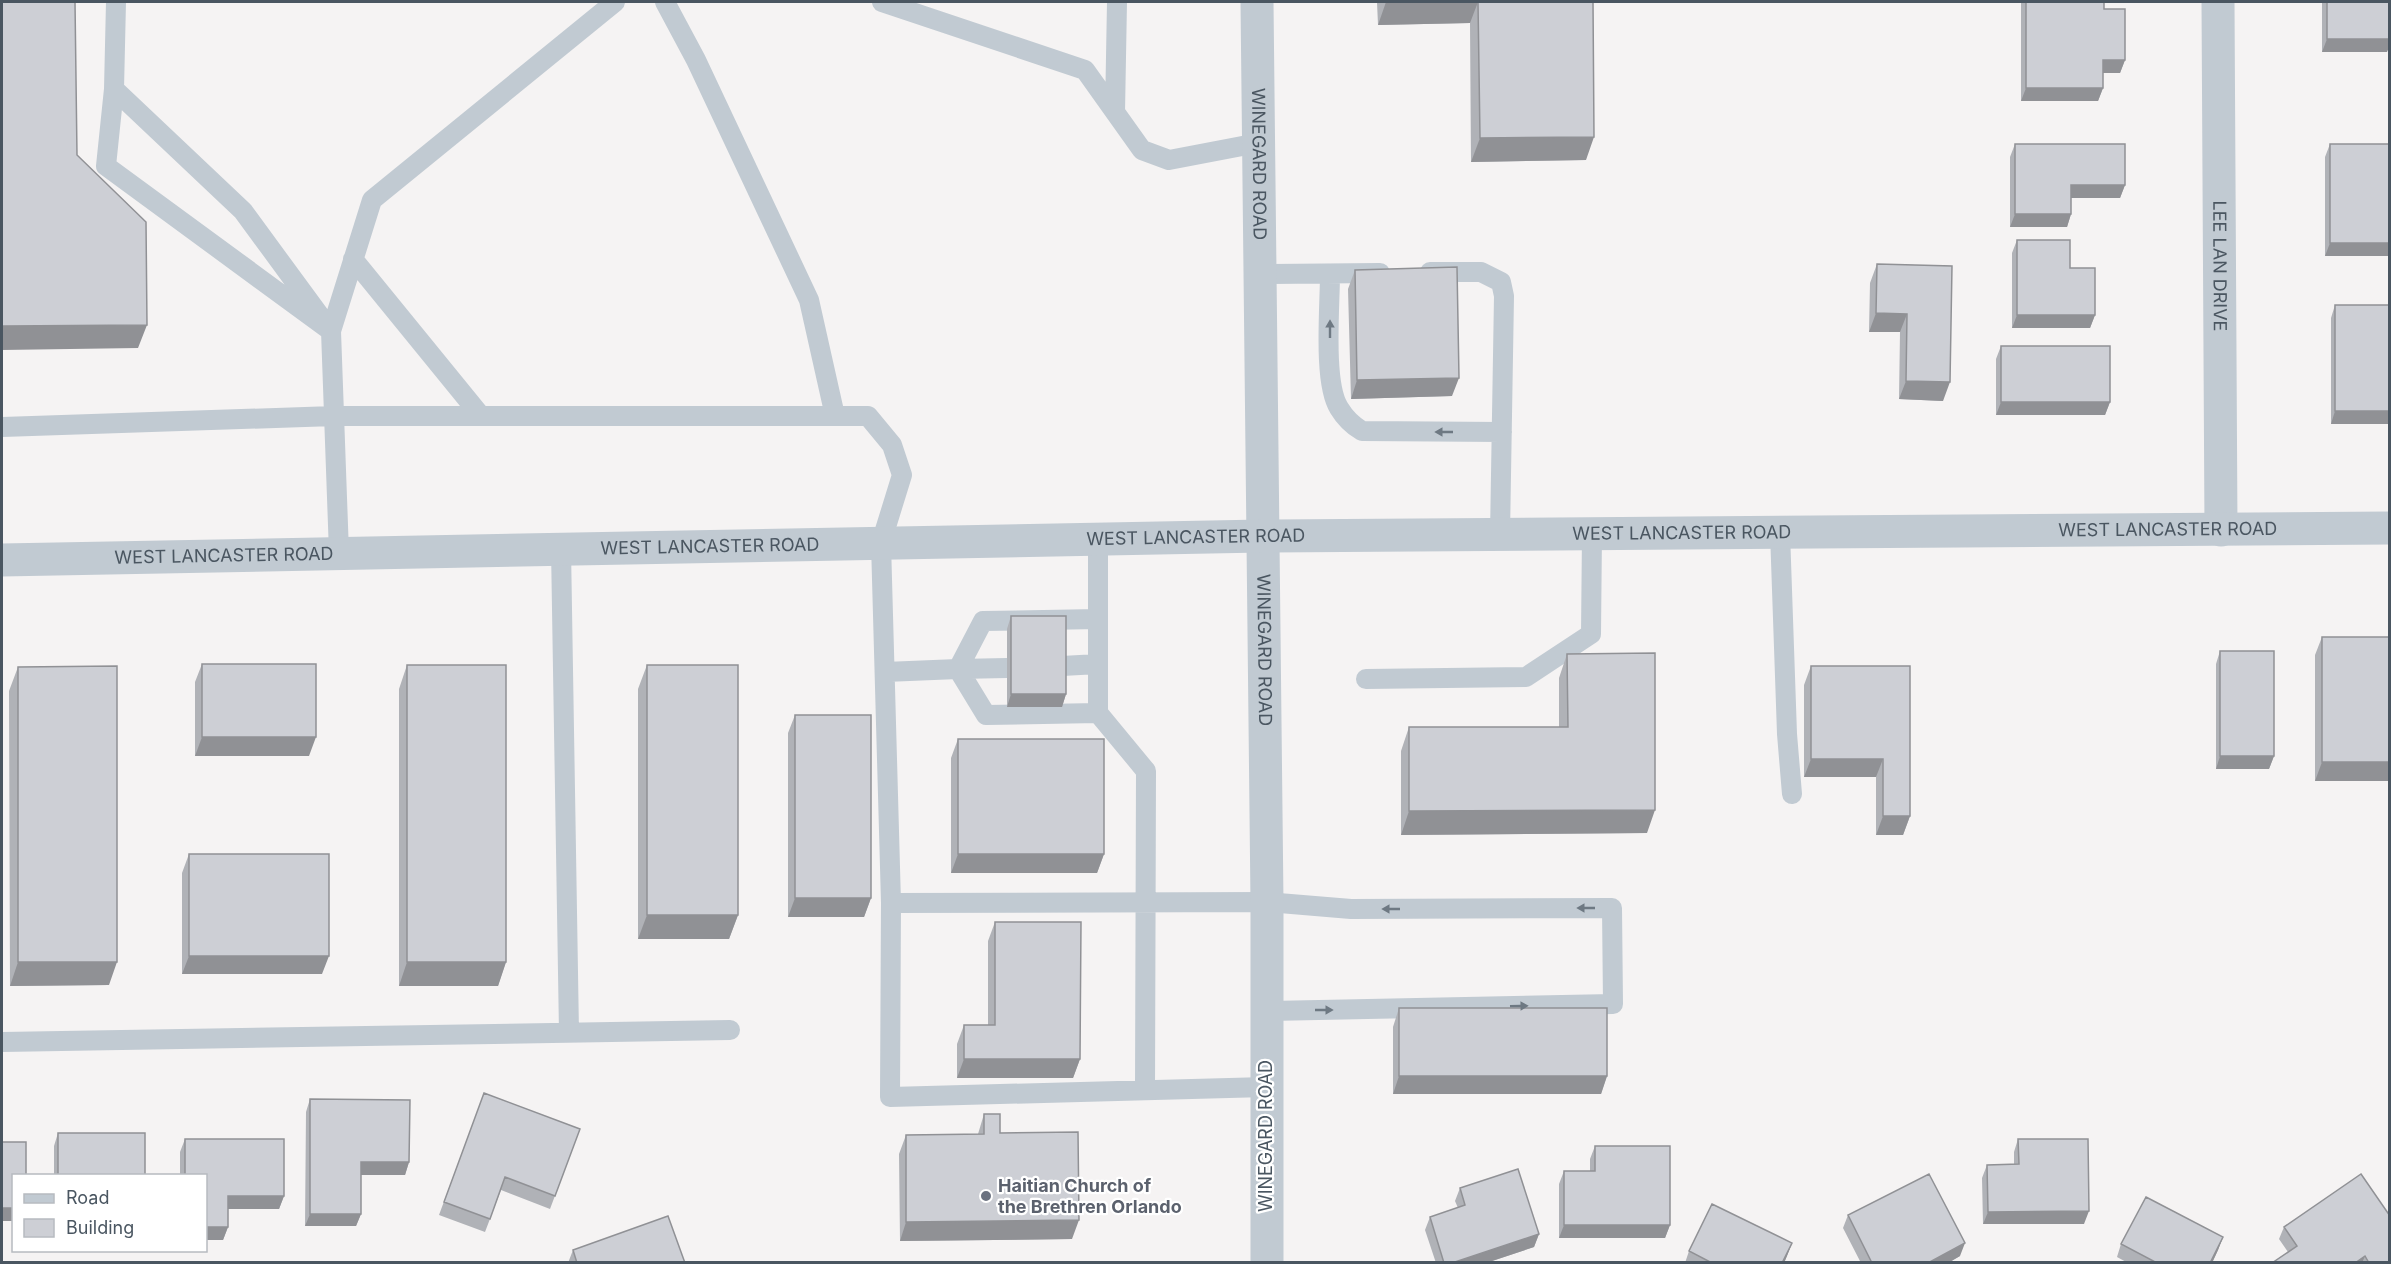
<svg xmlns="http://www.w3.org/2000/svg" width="2391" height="1264" viewBox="0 0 2391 1264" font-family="Inter,sans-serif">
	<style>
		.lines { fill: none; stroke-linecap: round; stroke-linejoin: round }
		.service { stroke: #c1cad2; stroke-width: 20 }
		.minor { stroke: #c1cad2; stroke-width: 33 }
		.tertiary { stroke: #c1cad2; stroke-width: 33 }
		.wall { fill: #b0b2b7 }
		.shaded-wall { fill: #909195 }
		.building { fill: #cdcfd5; stroke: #909195; stroke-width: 1.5 }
		.oneway { fill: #6e7983 }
		.worship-dot { fill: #6b7280; stroke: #fff; stroke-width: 2 }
		.labels { text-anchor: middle; stroke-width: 4.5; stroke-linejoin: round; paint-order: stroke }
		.street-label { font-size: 18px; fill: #4a5661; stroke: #fff }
		.worship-label { font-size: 18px; font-weight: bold; fill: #5b616d; stroke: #fff; text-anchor: start }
	</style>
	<rect width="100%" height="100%" fill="#f5f3f3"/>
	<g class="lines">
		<!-- service -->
		<path class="service" d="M116 2 114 89 243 211 331 331 339 553
			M665 2 696 60 809 300 835 416
			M882 2 1085 70 1142 150 1169 160 1258 143
			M114 89 106 166 331 331 372 200 615 2
			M1115 112 1117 2
			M353 259 481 416
			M1430 272H1481L1501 282 1504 296 1500 535
			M1259 274 1380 273
			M1330 274C1330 306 1323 383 1339 408 1345 418 1352 425 1362 431L1502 432
			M2 427 334 416H868L892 445 902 475 881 543 891 903 890 1097 1266 1087
			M1780 532 1787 734 1792 794
			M561 548 569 1033
			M1062 666 1098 664
			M1007 668 958 669 983 621 1098 619
			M885 672 958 669 986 715 1098 713V539
			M1366 679 1526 677 1591 634 1592 533
			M1098 713 1146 771 1145 1090
			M891 903 1267 902 1351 909 1612 908 1613 1004 1266 1011
			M2 1042 730 1030"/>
		<!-- minor -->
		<path class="minor" id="s1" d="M2218 2 2221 530"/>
		<!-- tertiary -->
		<g class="tertiary">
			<path id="s2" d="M1257 2 1267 902V1262"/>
			<path id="s3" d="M2 560 1262 536 2390 528"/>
		</g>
	</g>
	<!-- wall -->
	<path class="wall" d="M1377 2H1593L1586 160 1471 162 1470 23 1378 25Z
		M2021 2H2104V9L2125 60 2120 73H2103V88L2098 101H2021Z
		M2322 2H2390L2387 52H2322Z
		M2015 144 2125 185 2120 198H2071V214L2067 227H2010V157Z
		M2330 144 2390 256H2325V157Z
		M2017 240 2070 268 2095 315 2090 328H2012V253Z
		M1877 264 1952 266 1943 401 1899 399 1900 332H1869L1870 283Z
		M1355 270 1452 396 1351 399 1348 289Z
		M2335 305 2390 424H2331V318Z
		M2001 346 2110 402 2105 415H1996V359Z
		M1011 616 1066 694 1062 707H1007V629Z
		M2322 637 2390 781H2315V655Z
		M2220 651 2274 756 2269 769H2216V664Z
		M1567 654 1647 833 1401 835V751L1409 727H1559V678Z
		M202 664 309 756H195V682Z
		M407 665 506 962 498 986H399V689Z
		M647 665 738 915 729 939H638V689Z
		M1811 666H1910V816L1903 835H1876V777H1804V685Z
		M18 667 109 985 10 986 9 691Z
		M795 715 871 898 864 917H788V733Z
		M958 739 1104 854 1097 873H951V758Z
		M189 854 322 974H182V873Z
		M995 922 1080 1059 1073 1078H957V1044L964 1025H988V941Z
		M1399 1008 1607 1076 1601 1094H1393V1027Z
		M484 1093 580 1129 550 1209 501 1190 485 1232 439 1215Z
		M310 1099 409 1162 405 1175H361V1214L356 1226H305L306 1112Z
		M984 1114 1000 1133 1072 1239 900 1241 899 1154 906 1135 978 1134Z
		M58 1133 145 1176H54V1146Z
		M185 1139 284 1196 279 1209H228V1227L223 1240H206V1176H180V1152Z
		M2018 1139 2084 1224H1983L1982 1178 1987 1165 2014 1164V1152Z
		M1595 1146 1670 1225 1665 1238H1559V1184L1564 1171H1590V1159Z
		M1460 1188 1539 1234 1534 1247 1486 1263H1436L1425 1230 1430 1217 1458 1208 1455 1201Z
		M1848 1215 1960 1256 1948 1263H1861L1843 1228Z
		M2284 1227 2390 1263H2272L2288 1252 2279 1239Z
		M2223 1237 2218 1250 2212 1263H2128L2117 1257 2121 1244Z
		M1792 1243 1784 1263H1685L1689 1251Z
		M573 1250 685 1263H568Z"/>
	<!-- shaded-wall -->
	<path class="shaded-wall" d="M1386 2H1478L1470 23 1378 25Z
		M2327 39H2390V45L2387 52H2322Z
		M2103 60H2125L2120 73H2098Z
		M2026 88H2103L2098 101H2021Z
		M1594 137 1586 160 1471 162 1480 138Z
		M2071 185H2125L2120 198H2067Z
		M2015 214H2071L2067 227H2010Z
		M2330 243H2390V256H2325Z
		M1876 313 1907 314 1900 332H1869Z
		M2017 315H2095L2090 328H2012Z
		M147 325 138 348 2 350V326Z
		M1459 378 1452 396 1351 399 1357 380Z
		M1906 381 1950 382 1943 401 1899 399Z
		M2001 402H2110L2105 415H1996Z
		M2335 411H2390V424H2331Z
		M1011 694H1066L1062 707H1007Z
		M202 737H316L309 756H195Z
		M2220 756H2274L2269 769H2216Z
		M1811 759H1883L1876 777H1804Z
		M2322 762H2390V781H2315Z
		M1655 810 1647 833 1401 835 1409 811Z
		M1883 816H1910L1903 835H1876Z
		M958 854H1104L1097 873H951Z
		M795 898H871L864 917H788Z
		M647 915H738L729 939H638Z
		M189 956H329L322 974H182Z
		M18 962H117L109 985 10 986Z
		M407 962H506L498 986H399Z
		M964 1059H1080L1073 1078H957Z
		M1399 1076H1607L1601 1094H1393Z
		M361 1162H409L405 1175H356Z
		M228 1196H284L279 1209H223Z
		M2 1208H14V1221H2Z
		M2089 1211 2084 1224H1983L1988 1212Z
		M310 1214H361L356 1226H305Z
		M1079 1220 1072 1239 900 1241 906 1222Z
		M1564 1225H1670L1665 1238H1559Z
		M206 1227H228L223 1240H206Z
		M1539 1234 1534 1247 1486 1263H1452Z
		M2223 1237 2218 1250 2212 1263H2210Z
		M1792 1243 1787 1256 1784 1263H1782Z
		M1965 1243 1960 1256 1948 1263H1928Z
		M2365 1256 2362 1263H2355Z"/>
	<!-- building -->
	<path class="building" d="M2 2H75L77 155 146 222 147 325 2 326Z
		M1478 2H1593L1594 137 1480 138Z
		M2026 2H2104V9H2125V60H2103V88H2026Z
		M2327 2H2390V39H2327Z
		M2015 144H2125V185H2071V214H2015Z
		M2330 144H2390V243H2330Z
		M2017 240H2070V268H2095V315H2017Z
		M1877 264 1952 266 1950 382 1906 381 1907 314 1876 313Z
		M1457 267 1459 378 1357 380 1355 270Z
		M2335 305H2390V411H2335Z
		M2001 346H2110V402H2001Z
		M1011 616H1066V694H1011Z
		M2322 637H2390V762H2322Z
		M2220 651H2274V756H2220Z
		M1655 653V810L1409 811V727H1568L1567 654Z
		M202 664H316V737H202Z
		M407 665H506V962H407Z
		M647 665H738V915H647Z
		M117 666V962H18V667Z
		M1811 666H1910V816H1883V759H1811Z
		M795 715H871V898H795Z
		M958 739H1104V854H958Z
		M189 854H329V956H189Z
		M995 922H1081L1080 1059H964V1025H995Z
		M1399 1008H1607V1076H1399Z
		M484 1093 580 1129 555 1196 505 1177 490 1219 444 1202Z
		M310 1099 410 1100 409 1162H361V1214H310Z
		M984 1114H1000V1133L1078 1132 1079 1220 906 1222V1135L984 1134Z
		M58 1133H145V1176H58Z
		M185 1139H284V1196H228V1227H206V1176H185Z
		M2018 1139H2088L2089 1211 1988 1212 1987 1165 2019 1164Z
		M2 1142H26V1176H14V1208H2Z
		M1595 1146H1670V1225H1564V1171H1595Z
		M1518 1169 1539 1234 1452 1263H1444L1430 1217 1465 1205 1460 1188Z
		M1929 1174 1965 1243 1928 1263H1872L1848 1215Z
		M2361 1174 2390 1216V1263H2369L2365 1256 2355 1263H2272L2297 1246 2284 1227Z
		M2146 1197 2223 1237 2210 1263H2157L2121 1244Z
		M1712 1204 1792 1243 1782 1263H1712L1689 1251Z
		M668 1216 685 1263H577L573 1250Z"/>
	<!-- one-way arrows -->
	<defs><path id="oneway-solid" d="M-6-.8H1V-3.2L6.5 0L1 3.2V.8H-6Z" transform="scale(1.5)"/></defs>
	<g class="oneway">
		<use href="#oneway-solid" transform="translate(1330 329) rotate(-90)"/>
		<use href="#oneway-solid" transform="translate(1444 432) rotate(-180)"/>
		<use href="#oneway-solid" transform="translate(1586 908) rotate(180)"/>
		<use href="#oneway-solid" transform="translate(1391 909) rotate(180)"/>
		<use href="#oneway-solid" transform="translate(1519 1006) rotate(-1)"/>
		<use href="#oneway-solid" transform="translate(1324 1010)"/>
	</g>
	<!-- markers -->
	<circle class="worship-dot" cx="986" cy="1196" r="6"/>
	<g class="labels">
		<!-- street labels -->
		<g class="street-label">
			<text dy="6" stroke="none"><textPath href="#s2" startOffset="162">WINEGARD ROAD</textPath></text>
			<text dy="6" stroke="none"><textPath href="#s1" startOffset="264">LEE LAN DRIVE</textPath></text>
			<text dy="6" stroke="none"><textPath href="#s3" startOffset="2166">WEST LANCASTER ROAD</textPath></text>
			<text dy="6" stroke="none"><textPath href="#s3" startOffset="1680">WEST LANCASTER ROAD</textPath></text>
			<text dy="6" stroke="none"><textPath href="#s3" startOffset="1194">WEST LANCASTER ROAD</textPath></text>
			<text dy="6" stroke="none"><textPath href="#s3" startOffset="708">WEST LANCASTER ROAD</textPath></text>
			<text dy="6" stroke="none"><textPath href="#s3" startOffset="222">WEST LANCASTER ROAD</textPath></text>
			<text dy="6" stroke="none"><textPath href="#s2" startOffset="648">WINEGARD ROAD</textPath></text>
			<text transform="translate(1266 1136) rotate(-90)" y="6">WINEGARD ROAD</text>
		</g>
		<!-- worship labels -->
		<g class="worship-label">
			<text x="998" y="1192">Haitian Church of<tspan x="998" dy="21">the Brethren Orlando</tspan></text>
		</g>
	</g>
	<!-- border -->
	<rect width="2391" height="1264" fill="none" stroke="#4a5661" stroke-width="6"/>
	<!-- legend -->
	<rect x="12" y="1174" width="195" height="78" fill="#ffffff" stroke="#b7bbc0" stroke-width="1.5"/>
	<rect x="24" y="1194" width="30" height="9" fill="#c1cad2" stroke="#b7bbc0" stroke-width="1.5"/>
	<text x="66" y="1204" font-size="18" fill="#4a5661">Road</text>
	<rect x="24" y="1219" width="30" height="18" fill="#cdcfd5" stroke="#b7bbc0" stroke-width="1.5"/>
	<text x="66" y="1234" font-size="18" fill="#4a5661">Building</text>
</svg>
